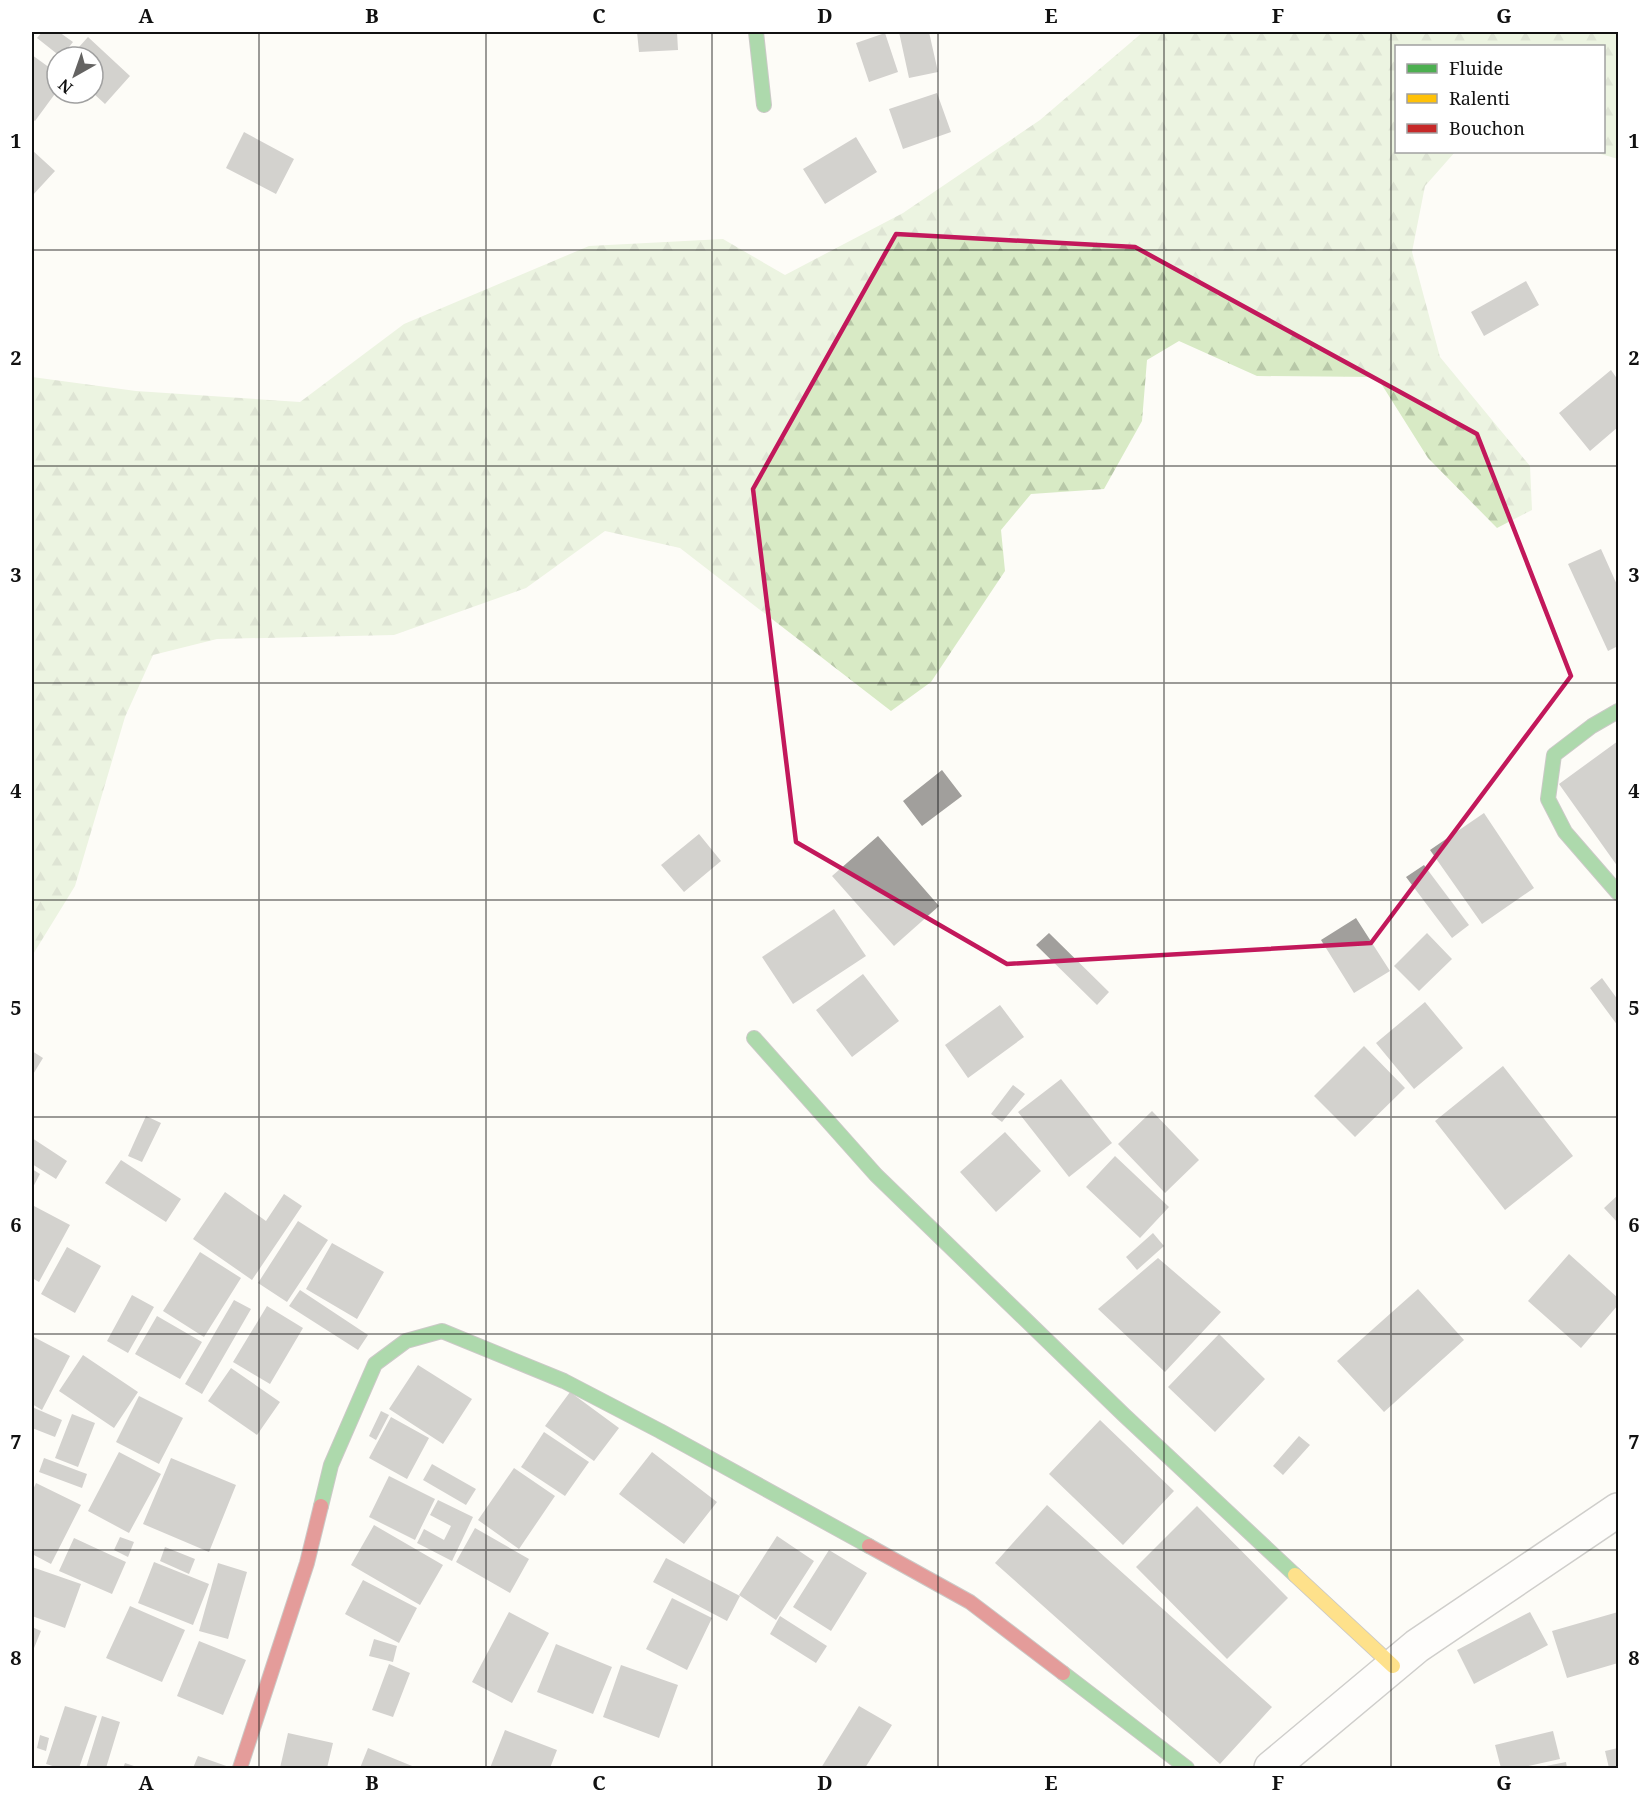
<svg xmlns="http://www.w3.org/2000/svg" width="1650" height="1800" viewBox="0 0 1650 1800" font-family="'Noto Serif',serif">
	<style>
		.forest { fill: url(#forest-firs) }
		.building { fill: #a19f9c }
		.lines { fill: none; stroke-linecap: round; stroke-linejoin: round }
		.street-casing { stroke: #979795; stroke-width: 36 }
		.fast-casing { stroke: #8e8d8b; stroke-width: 16 }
		.slow-casing { stroke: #8e8d8b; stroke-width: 16 }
		.jam-casing { stroke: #8e8d8b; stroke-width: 16 }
		.street { stroke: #fffffe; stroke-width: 33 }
		.fast { stroke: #4caf50; stroke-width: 14 }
		.slow { stroke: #ffc107; stroke-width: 14 }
		.jam { stroke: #c62828; stroke-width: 14 }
		.marked { fill: none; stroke: #c2185b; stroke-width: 4.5; stroke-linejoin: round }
		.grid { fill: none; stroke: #111; stroke-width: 1.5; stroke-opacity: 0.55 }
		.neatline { fill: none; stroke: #111; stroke-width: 2 }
		.grid-label { font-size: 20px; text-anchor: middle; font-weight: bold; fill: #111 }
	</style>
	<defs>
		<pattern id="forest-firs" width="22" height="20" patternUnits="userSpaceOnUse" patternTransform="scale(1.5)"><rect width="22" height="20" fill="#d8eac5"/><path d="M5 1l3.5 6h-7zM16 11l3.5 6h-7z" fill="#b8c8a8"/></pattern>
	</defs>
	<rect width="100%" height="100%" fill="#fdfcf7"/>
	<!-- forest -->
	<path class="forest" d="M1143 32H1618V159L1594 152H1604V46H1396V152H1455L1425 186 1412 252 1440 357 1530 466 1532 510 1497 528 1428 458 1377 377 1257 376 1179 341 1147 360 1142 421 1104 489 1031 494 1001 530 1005 571 931 682 891 711 680 548 605 531 526 588 394 635 217 639 153 655 125 717 75 886 32 956V377L136 391 300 402 404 324 589 246 723 239 785 275 903 213 1040 120Z"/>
	<!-- building -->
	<path class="building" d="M42 32H59L73 42 61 57 37 38Z
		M637 32H677L678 50 639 52Z
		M899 32H929L938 72 909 78Z
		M885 33 898 72 869 82 856 43Z
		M88 37 130 76 105 104 93 93V57H70Z
		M32 55 57 73V91L35 121 32 119Z
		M937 93 951 132 903 149 889 109Z
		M244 132 294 159 276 194 226 168Z
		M856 137 877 172 825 204 803 169Z
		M32 150 55 171 32 196Z
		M1526 281 1539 305 1484 336 1471 312Z
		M1611 370 1618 380V427L1590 451 1559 413Z
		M1601 549 1618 587V646L1608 651 1568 564Z
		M1618 741V867L1559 784Z
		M942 770 962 796 922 826 903 801Z
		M1484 813 1534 888 1482 924 1430 850Z
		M699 834 721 861 684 892 661 865Z
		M878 836 939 906 894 946 832 876Z
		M1424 865 1469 925 1452 938 1406 877Z
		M834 909 866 956 793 1004 762 957Z
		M1356 918 1390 971 1354 993 1321 940Z
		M1049 933 1109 992 1097 1005 1036 945Z
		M1427 933 1452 959 1419 991 1394 966Z
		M863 974 899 1021 852 1057 816 1010Z
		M1602 978 1618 1000V1026L1590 988Z
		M1425 1002 1463 1048 1414 1089 1376 1043Z
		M1000 1005 1024 1037 968 1078 945 1045Z
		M1364 1046 1405 1088 1355 1137 1314 1096Z
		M32 1051 43 1058 32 1076Z
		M1503 1066 1573 1156 1505 1210 1435 1121Z
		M1061 1079 1112 1143 1069 1177 1018 1112Z
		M1013 1085 1025 1094 1002 1122 991 1114Z
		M1152 1111 1199 1160 1165 1193 1118 1144Z
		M146 1116 161 1123 142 1162 128 1156Z
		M1005 1132 1041 1171 996 1212 960 1172Z
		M32 1138 67 1161 56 1179 32 1164Z
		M1115 1156 1169 1207 1140 1238 1086 1187Z
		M121 1160 181 1199 166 1222 105 1183Z
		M32 1169 40 1174 32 1189Z
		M225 1192 266 1221 284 1194 302 1206 252 1280 193 1239Z
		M1618 1195V1223L1604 1208Z
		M34 1206 70 1225 39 1282 32 1278V1211Z
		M298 1221 328 1240 287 1302 258 1283Z
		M1153 1233 1164 1246 1137 1270 1126 1257Z
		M332 1243 384 1272 357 1319 306 1289Z
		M67 1247 101 1266 75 1313 41 1294Z
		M200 1252 241 1278 204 1337 163 1311Z
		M1569 1254 1618 1298V1305L1581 1348 1528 1301Z
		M1158 1258 1221 1312 1165 1372 1098 1309Z
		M1418 1289 1464 1340 1384 1412 1337 1361Z
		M300 1290 368 1335 358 1350 289 1306Z
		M132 1295 154 1307 128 1353 107 1341Z
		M234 1300 251 1309 202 1394 185 1384Z
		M267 1306 303 1328 270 1384 233 1362Z
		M157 1316 202 1342 180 1379 135 1354Z
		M1219 1334 1265 1379 1215 1432 1168 1387Z
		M32 1336 70 1356 42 1410 32 1404Z
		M83 1355 138 1392 114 1428 59 1391Z
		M418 1365 472 1399 443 1444 389 1409Z
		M231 1368 280 1402 257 1435 208 1401Z
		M570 1392 619 1428 594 1461 545 1426Z
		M139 1396 183 1418 159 1464 116 1442Z
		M32 1407 62 1420 55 1437 32 1428Z
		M381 1411 389 1415 376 1440 369 1436Z
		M72 1414 95 1423 78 1467 55 1458Z
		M391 1417 429 1438 407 1479 369 1458Z
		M1100 1420 1174 1491 1123 1545 1049 1474Z
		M544 1432 589 1462 565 1496 521 1467Z
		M1299 1436 1310 1445 1283 1475 1273 1466Z
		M119 1452 161 1474 129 1533 88 1511Z
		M652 1452 717 1502 684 1544 619 1494Z
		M44 1458 87 1474 82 1488 39 1472Z
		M171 1458 236 1485 209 1552 143 1524Z
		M432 1464 476 1489 466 1505 423 1480Z
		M514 1468 555 1496 519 1549 478 1520Z
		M389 1476 435 1499 415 1540 369 1517Z
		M36 1483 81 1505 51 1564 32 1554V1492Z
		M438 1500 473 1517 452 1561 417 1543 424 1529 444 1540 451 1526 430 1515Z
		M1047 1505 1272 1707 1220 1764 995 1563Z
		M1197 1506 1288 1598 1227 1659 1136 1567Z
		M374 1525 443 1565 420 1605 351 1565Z
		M475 1528 529 1559 510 1593 456 1562Z
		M777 1536 814 1561 776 1620 739 1595Z
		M120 1537 134 1542 128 1557 114 1550Z
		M74 1538 126 1562 112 1594 59 1571Z
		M165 1547 195 1559 189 1574 160 1561Z
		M829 1550 867 1573 831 1631 793 1607Z
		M666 1558 740 1596 727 1621 653 1582Z
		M154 1562 209 1584 193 1625 138 1603Z
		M218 1563 247 1572 228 1639 199 1631Z
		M32 1567 81 1584 65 1628 32 1616Z
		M363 1580 417 1608 399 1643 345 1614Z
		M672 1598 712 1618 687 1670 646 1649Z
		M130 1606 185 1630 162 1682 106 1658Z
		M509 1612 549 1633 512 1703 472 1682Z
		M1530 1612 1548 1645 1474 1684 1457 1650Z
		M1618 1612V1663L1567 1678 1552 1631Z
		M780 1616 827 1646 816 1663 770 1634Z
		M32 1627 41 1631 32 1653Z
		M374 1639 397 1646 393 1662 369 1656Z
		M199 1641 246 1660 223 1715 177 1696Z
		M556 1644 612 1667 593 1714 537 1692Z
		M389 1664 410 1673 393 1717 372 1710Z
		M621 1665 678 1685 659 1738 603 1717Z
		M65 1706 97 1716 79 1768H59L46 1764Z
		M859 1706 892 1725 865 1768H821Z
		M102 1716 120 1722 106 1768H86Z
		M505 1730 557 1750 550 1768H490Z
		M1553 1731 1560 1759 1519 1768H1501L1495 1745Z
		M288 1733 333 1743 327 1768H280Z
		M40 1735 49 1738 46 1751 37 1748Z
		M368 1748 417 1768H360Z
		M1618 1748V1768H1609L1605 1751Z
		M198 1756 232 1768H193Z
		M1566 1762 1567 1768H1541V1767Z
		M125 1763 140 1768H123Z"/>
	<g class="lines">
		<!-- street casing -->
		<g class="street-casing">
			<path id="street" d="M1271 1768 1417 1646 1618 1510"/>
		</g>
		<!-- fast casing -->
		<g class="fast-casing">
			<path id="fast" d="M756 32 764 105
				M1618 711 1592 726 1554 755 1548 799 1565 832 1618 893
				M754 1038 876 1175 1124 1415 1295 1575
				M321 1506 331 1465 375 1364 406 1341 442 1331 564 1381 660 1431 869 1546
				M1063 1673 1187 1768"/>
		</g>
		<!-- slow casing -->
		<g class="slow-casing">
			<path id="slow" d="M1295 1575 1393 1666"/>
		</g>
		<!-- jam casing -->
		<g class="jam-casing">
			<path id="jam" d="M869 1546 970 1602 1063 1673
				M240 1768 307 1563 321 1506"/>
		</g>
		<!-- street -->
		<use href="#street" class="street"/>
		<!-- fast -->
		<use href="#fast" class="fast"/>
		<!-- slow -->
		<use href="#slow" class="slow"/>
		<!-- jam -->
		<use href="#jam" class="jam"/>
	</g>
	<!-- marked area -->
	<path d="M0 0H1650V1800H0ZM896 234 1135 247 1477 434 1571 676 1371 943 1007 964 796 842 753 489Z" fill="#fdfcf7" fill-opacity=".55" fill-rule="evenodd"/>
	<path class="marked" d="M896 234 1135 247 1477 434 1571 676 1371 943 1007 964 796 842 753 489Z"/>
	<!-- grid -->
	<path class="grid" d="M259 32V1768M486 32V1768M712 32V1768M938 32V1768M1164 32V1768M1391 32V1768M32 250H1618M32 466H1618M32 683H1618M32 900H1618M32 1117H1618M32 1334H1618M32 1550H1618"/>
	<!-- border -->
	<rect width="1650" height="1800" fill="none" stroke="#ffffff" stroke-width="66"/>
	<!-- legend -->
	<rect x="1395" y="45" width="210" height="108" fill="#ffffff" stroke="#a0a0a0" stroke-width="1.5"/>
	<rect x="1407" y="64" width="30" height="9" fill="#4caf50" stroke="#a0a0a0" stroke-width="1.5"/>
	<text x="1449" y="75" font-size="18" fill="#111111">Fluide</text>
	<rect x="1407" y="94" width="30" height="9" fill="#ffc107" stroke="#a0a0a0" stroke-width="1.5"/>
	<text x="1449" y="105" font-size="18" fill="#111111">Ralenti</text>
	<rect x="1407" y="124" width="30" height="9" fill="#c62828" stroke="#a0a0a0" stroke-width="1.5"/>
	<text x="1449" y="135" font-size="18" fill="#111111">Bouchon</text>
	<!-- north arrow -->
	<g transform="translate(75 75) rotate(220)"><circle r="28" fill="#ffffff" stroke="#a0a0a0" stroke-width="1.5"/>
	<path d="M0-4.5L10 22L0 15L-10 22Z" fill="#646362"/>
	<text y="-9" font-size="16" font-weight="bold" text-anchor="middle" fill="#111111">N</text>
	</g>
	<rect x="33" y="33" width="1584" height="1734" class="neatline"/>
	<g class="grid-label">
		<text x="146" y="23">A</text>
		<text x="372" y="23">B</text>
		<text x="599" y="23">C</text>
		<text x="825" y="23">D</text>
		<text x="1051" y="23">E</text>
		<text x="1278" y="23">F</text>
		<text x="1504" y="23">G</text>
		<text x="16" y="148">1</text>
		<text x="1634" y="148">1</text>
		<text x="16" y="365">2</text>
		<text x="1634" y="365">2</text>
		<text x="16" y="582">3</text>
		<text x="1634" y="582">3</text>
		<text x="16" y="798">4</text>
		<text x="1634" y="798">4</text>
		<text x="16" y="1015">5</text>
		<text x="1634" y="1015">5</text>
		<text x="16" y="1232">6</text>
		<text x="1634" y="1232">6</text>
		<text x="16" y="1449">7</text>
		<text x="1634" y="1449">7</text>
		<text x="16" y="1665">8</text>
		<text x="1634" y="1665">8</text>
		<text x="146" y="1790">A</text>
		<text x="372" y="1790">B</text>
		<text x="599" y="1790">C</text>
		<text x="825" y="1790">D</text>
		<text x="1051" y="1790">E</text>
		<text x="1278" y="1790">F</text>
		<text x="1504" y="1790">G</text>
	</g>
</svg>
